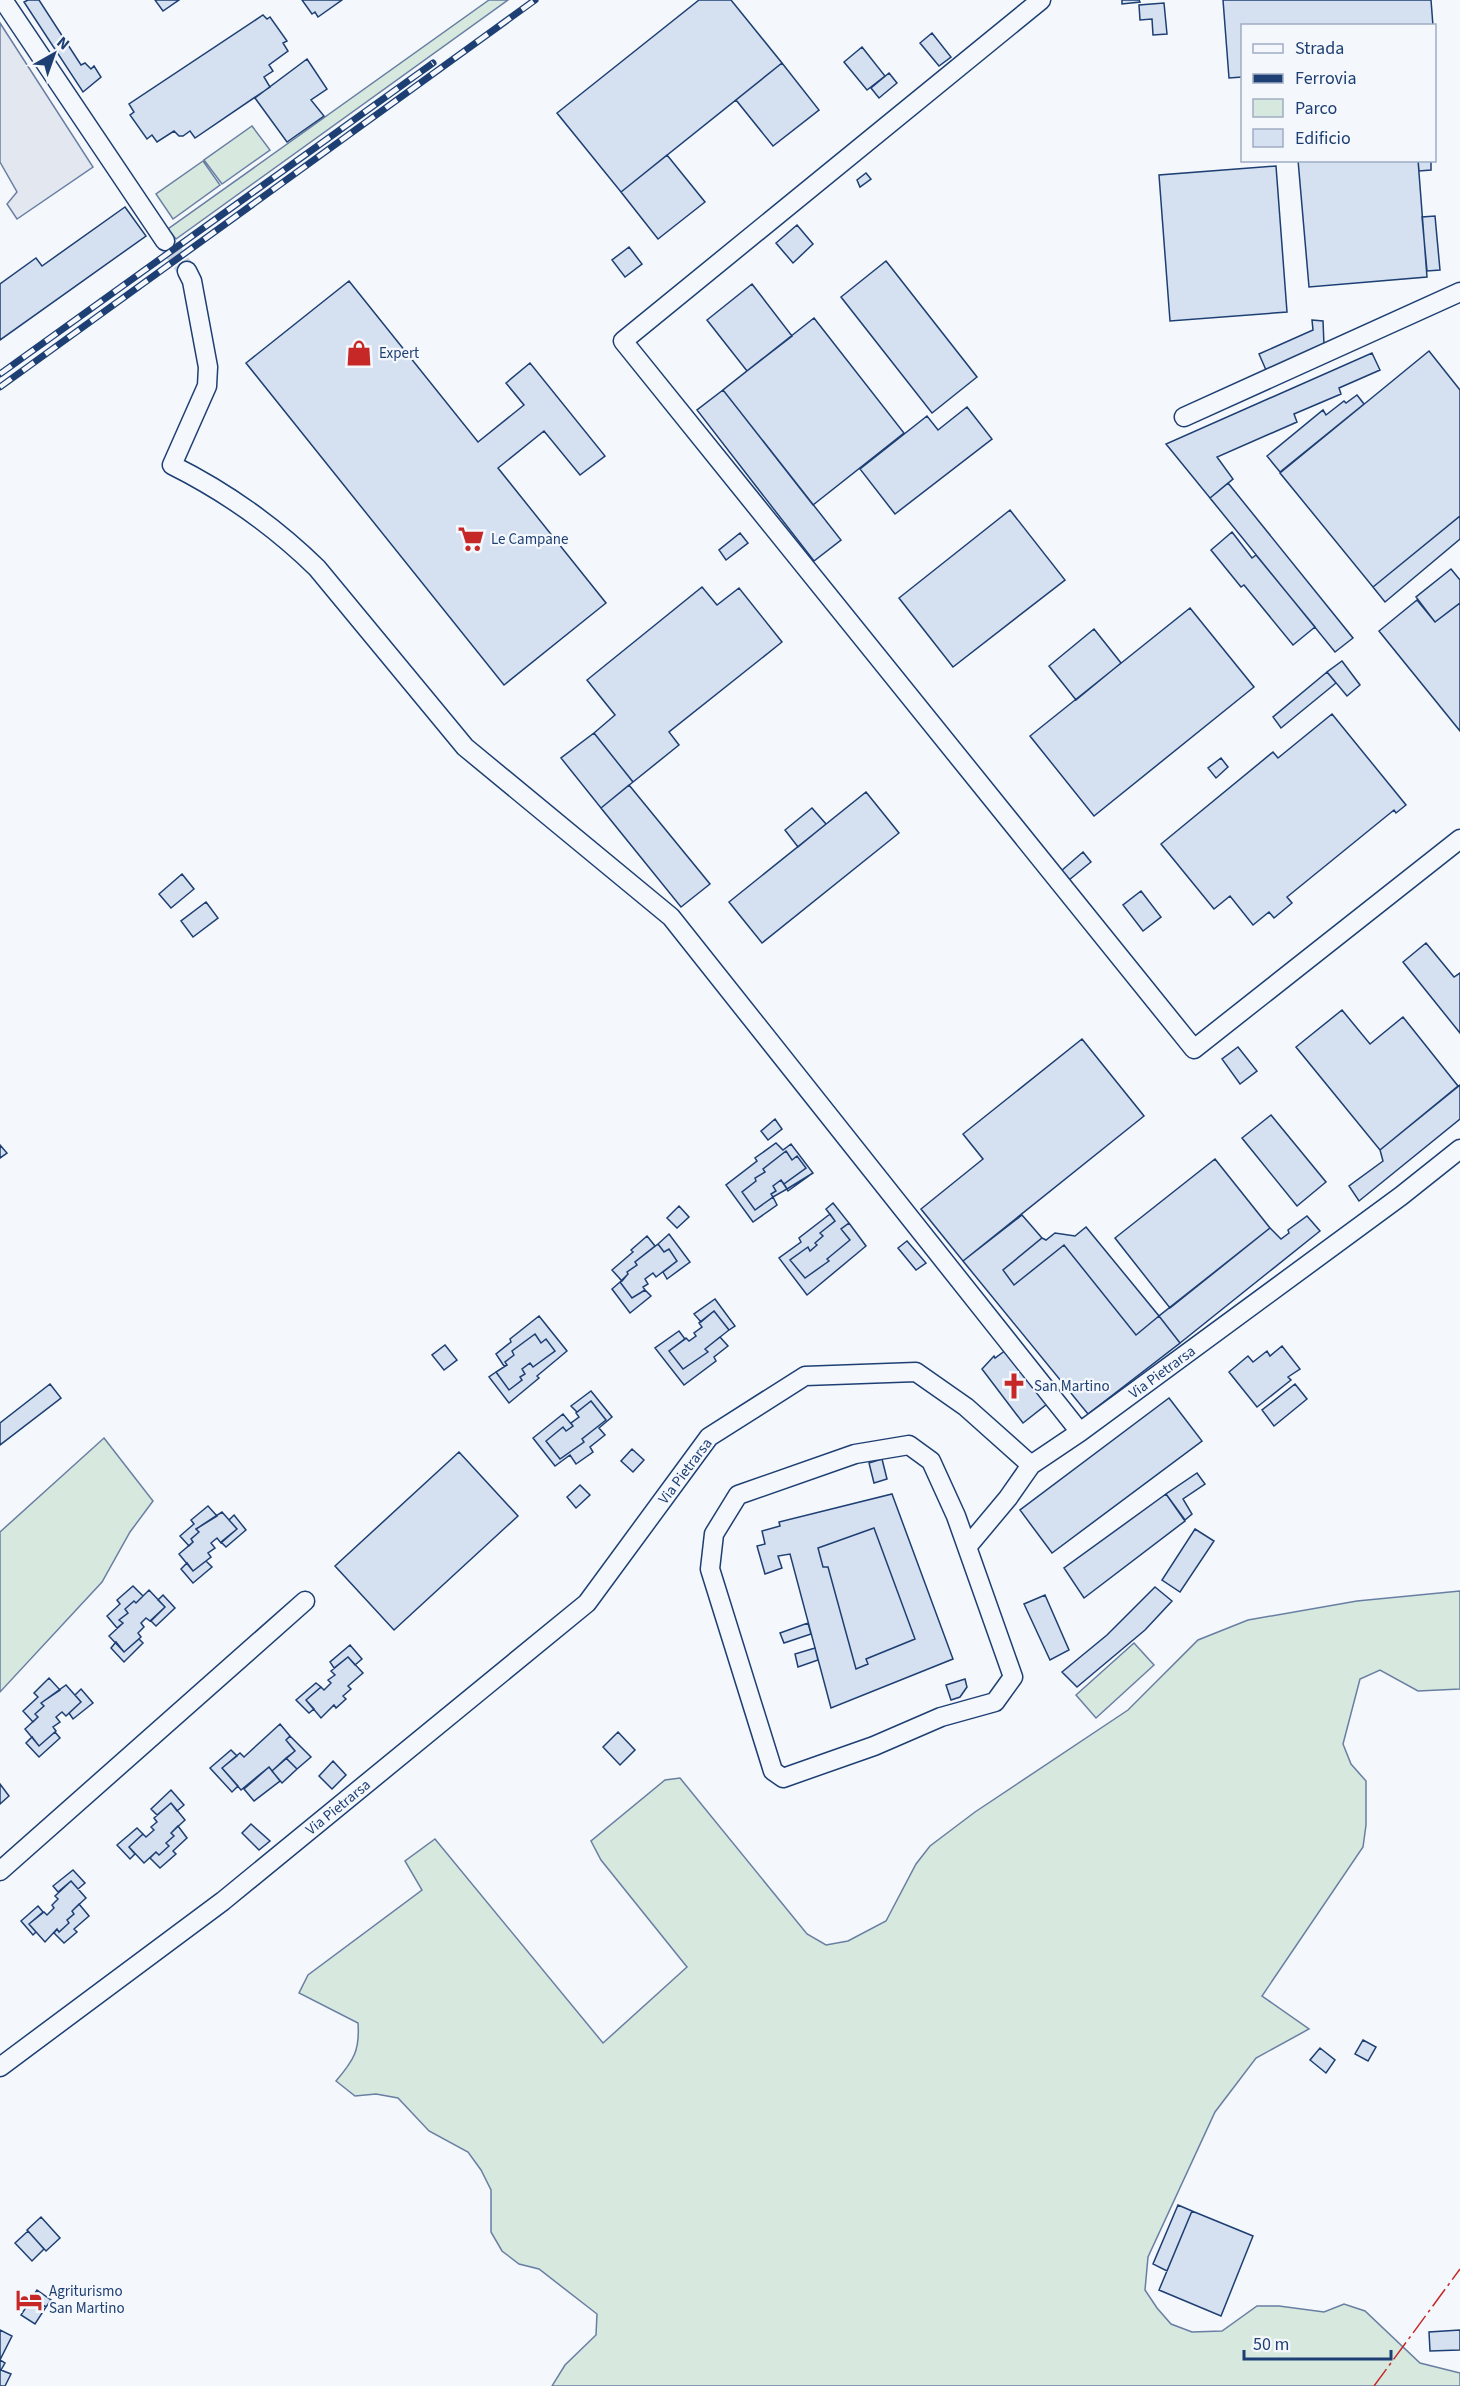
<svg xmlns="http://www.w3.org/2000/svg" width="1460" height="2386" viewBox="0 0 1460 2386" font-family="'Source Sans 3',sans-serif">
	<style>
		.green { fill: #d7e8df; stroke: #687fa3; stroke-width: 1.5 }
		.parking { fill: #e3e8f0; stroke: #687fa3; stroke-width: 1.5 }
		.building { fill: #d5e0f0; stroke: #1d3f73; stroke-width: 1.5; fill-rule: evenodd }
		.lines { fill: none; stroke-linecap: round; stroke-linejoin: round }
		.minor-tunnel { stroke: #c9d2e0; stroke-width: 18; stroke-dasharray: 18 9; stroke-linecap: butt }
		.minor-casing { stroke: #1d3f73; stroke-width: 21 }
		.minor { stroke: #f4f7fb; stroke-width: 18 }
		.rail-casing { stroke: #1d3f73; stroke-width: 7 }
		.rail { stroke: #f4f7fb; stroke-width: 4.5; stroke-dasharray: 14; stroke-linecap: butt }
		.power { stroke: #c62828; stroke-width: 1.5; stroke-dasharray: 21 4.5 3 4.5; stroke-linecap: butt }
		.labels { text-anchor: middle; stroke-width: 4.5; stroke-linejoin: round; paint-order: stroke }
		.poi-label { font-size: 15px; fill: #1d3f73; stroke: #f4f7fb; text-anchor: start }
		.street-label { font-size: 15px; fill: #1d3f73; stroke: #f4f7fb }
	</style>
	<rect width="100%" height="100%" fill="#f4f7fb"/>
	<!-- green -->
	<path class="green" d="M489 0H508L176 239 168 229Z
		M252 126 270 150 222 184 204 160Z
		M203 161 220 185 173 219 156 194Z
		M104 1438 153 1501 130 1532 102 1582 0 1692V1532Z
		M1460 1591V1689L1418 1691 1380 1670 1360 1679 1343 1744 1351 1764 1366 1781V1825L1363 1847 1262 1996 1309 2029 1256 2058 1215 2112 1148 2257 1145 2290 1157 2308 1171 2324 1192 2332 1222 2331 1257 2306H1279L1324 2312 1344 2304 1365 2311 1420 2363 1460 2373V2386H552L565 2365 596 2335 597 2314 539 2269 519 2264 502 2251 491 2232V2190L481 2170 468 2152 429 2131 398 2098 376 2094 355 2096 336 2081C354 2060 360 2050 358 2023L299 1993 308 1975 422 1890 405 1861 435 1839 603 2043 687 1967 601 1860 591 1841 665 1780 680 1778 807 1934 826 1945 848 1941 886 1921 916 1864 930 1846 975 1812 1128 1710 1198 1640 1248 1620 1357 1601Z
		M1134 1643 1154 1665 1096 1718 1076 1695Z"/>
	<!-- parking -->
	<path class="parking" d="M0 23 93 167 17 219 7 204 17 192 0 162Z"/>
	<!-- building -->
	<path class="building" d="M28 0H39L81 65 85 63 91 69 94 66 101 77 83 92 24 2Z
		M155 0H179L163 11Z
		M302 0H342L318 17 315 12 312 14Z
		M699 0H731L782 63 621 192 557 113Z
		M1122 0H1139L1140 2 1122 4Z
		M1223 0H1431L1433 26H1242V77L1229 78Z
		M1164 3 1167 34 1153 35 1152 19 1140 20 1139 5Z
		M263 15 267 19 270 17 287 41 283 43 288 51 269 65 273 71 264 77 270 87 195 138 190 131 183 136H179L174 131 157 142 152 135 147 139 130 115 134 112 129 104Z
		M932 33 951 57 939 66 920 43Z
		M862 47 885 76 867 90 844 62Z
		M307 59 327 89 311 100 324 116 287 142 255 98Z
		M782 63 819 110 773 146 736 100Z
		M889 73 897 83 879 98 871 88Z
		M667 155 705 202 658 239 621 192Z
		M1298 160H1418L1427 277 1309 287Z
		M1418 160H1431V170L1419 171Z
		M1276 166 1287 312 1170 321 1159 175Z
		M866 173 871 179 860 187 857 180Z
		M125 207 146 236 0 340V284L36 258 42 266Z
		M1435 216 1440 270 1427 271 1422 217Z
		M797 225 813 244 793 263 776 243Z
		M629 247 642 264 625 277 612 260Z
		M886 261 977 377 932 413 841 297Z
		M349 281 478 442 524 405 506 383 530 363 605 456 580 475 544 431 498 468 606 603 504 685 246 363Z
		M752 284 792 336 747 371 707 320Z
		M814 318 904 433 813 505 723 390Z
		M1312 320 1323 321 1324 345 1266 370 1259 354 1313 330Z
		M1429 351 1460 390V516L1373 587 1280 473Z
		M1372 353 1380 370 1339 388 1341 394 1294 414 1297 422 1217 457 1233 479 1210 498 1166 444Z
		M723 390 841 540 814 561 697 410Z
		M1357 395 1364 404 1280 472 1267 456 1323 410 1326 415 1344 401 1346 403Z
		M967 407 992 439 895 514 860 469 927 416 938 430Z
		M1228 483 1353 638 1335 652 1210 498Z
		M1010 510 1065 580 953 667 899 598Z
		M1460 516V539L1385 602 1373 587Z
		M1232 532 1252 558 1256 555 1315 627 1293 645 1244 585 1241 587 1211 550Z
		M740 533 748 543 726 560 719 550Z
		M1451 569 1460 580V603L1435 622 1416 597Z
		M702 587 717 605 739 588 782 642 669 732 679 745 633 782 594 733 615 715 587 680Z
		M1417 600 1435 622 1460 603V731L1379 631Z
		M1190 608 1254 687 1094 816 1030 736Z
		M1094 629 1121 663 1076 700 1049 666Z
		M1342 661 1360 685 1347 696 1327 672Z
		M1327 672 1336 683 1281 728 1273 717Z
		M1332 714 1406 805 1396 813 1394 810 1287 897 1292 903 1274 918 1269 912 1253 925 1230 896 1214 909 1161 844 1273 752 1278 758Z
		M594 733 633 782 601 808 561 758Z
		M1221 758 1228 767 1216 778 1208 768Z
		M629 785 710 884 681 907 601 808Z
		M866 792 899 833 762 943 729 902Z
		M812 808 826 824 798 847 785 830Z
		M1083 852 1091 862 1069 880 1061 871Z
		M182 874 194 889 171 908 159 894Z
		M1141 891 1161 917 1143 931 1123 905Z
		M206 902 218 918 193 937 181 921Z
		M1426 943 1454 977 1460 973V1033L1403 962Z
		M1342 1010 1370 1044 1403 1017 1458 1086 1380 1150 1296 1047Z
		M1082 1039 1144 1116 963 1261 921 1209 983 1159 963 1134Z
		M1238 1047 1257 1071 1240 1084 1222 1059Z
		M1460 1085V1119L1359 1201 1349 1186 1383 1161 1380 1150Z
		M1271 1115 1326 1182 1297 1206 1242 1138Z
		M775 1119 782 1129 768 1140 761 1131Z
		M776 1143 783 1150 791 1144 813 1173 787 1189 784 1184 806 1168 797 1156 792 1160 786 1151 763 1169 765 1172 755 1178 756 1181 742 1192 755 1210 773 1197 777 1205 753 1222 726 1185 757 1161 755 1158Z
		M0 1145 7 1153 0 1158Z
		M786 1151 792 1160 797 1156 806 1168 784 1184 781 1180 773 1186 776 1191 771 1194 773 1197 755 1210 742 1192 756 1181 755 1178 765 1172 763 1169Z
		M1215 1159 1270 1228 1170 1308 1115 1238Z
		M813 1173 788 1191 787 1189Z
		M781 1180 787 1189 773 1197 771 1194 776 1191 773 1186Z
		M833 1203 849 1223 841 1229 850 1240 827 1259 829 1261 805 1278 790 1260 808 1247 810 1251 817 1245 815 1243 823 1236 820 1233 835 1221 826 1209Z
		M679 1206 689 1217 677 1228 667 1218Z
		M830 1214 835 1221 820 1233 823 1236 815 1243 817 1245 810 1251 808 1247 790 1260 805 1278 829 1261 827 1259 850 1240 841 1229 849 1223 866 1246 807 1295 779 1258 801 1242 799 1238Z
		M1022 1215 1042 1238 1003 1270 1014 1285 1064 1245 1136 1335 1159 1316 1180 1343 1088 1414 963 1261Z
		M1307 1216 1320 1231 1180 1343 1159 1316 1270 1228 1281 1239 1289 1233 1288 1230Z
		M1086 1227 1159 1316 1136 1335 1064 1245 1014 1285 1003 1270 1042 1238 1046 1240 1055 1233 1075 1236Z
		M669 1234 690 1262 667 1279 663 1272 677 1261 669 1249 664 1252 658 1244Z
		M647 1236 655 1246 635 1262 637 1265 627 1272 628 1274 622 1281 612 1270 633 1252 631 1250Z
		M907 1241 926 1263 916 1270 898 1248Z
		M658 1244 664 1252 669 1249 677 1261 656 1277 653 1273 645 1279 648 1284 643 1287 645 1290 632 1298 620 1282 628 1274 627 1272 637 1265 635 1262Z
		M620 1282 632 1298 645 1290 651 1296 630 1313 612 1289Z
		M715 1299 735 1326 729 1330 714 1311 701 1322 694 1314Z
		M714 1311 729 1330 705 1349 708 1352 683 1369 669 1351 686 1338 689 1341 696 1336 694 1333 702 1327 699 1323Z
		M539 1316 567 1351 537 1376 539 1378 509 1403 489 1377 496 1372 509 1390 522 1380 520 1377 525 1374 522 1369 530 1363 533 1367 555 1351 546 1339 541 1343 535 1334 512 1351 514 1355 505 1362 507 1365 504 1366 496 1354 511 1342 510 1339Z
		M679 1331 685 1339 669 1351 683 1369 708 1352 705 1349 720 1337 728 1346 714 1357 716 1361 684 1385 655 1348Z
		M535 1334 541 1343 546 1339 555 1351 533 1367 530 1363 522 1369 525 1374 520 1377 522 1380 509 1390 496 1372 507 1365 505 1362 514 1355 512 1351Z
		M445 1345 457 1360 444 1370 432 1355Z
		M1282 1346 1300 1369 1288 1377 1291 1380 1257 1407 1229 1372 1248 1356 1253 1362 1267 1351 1270 1356Z
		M1006 1350 1047 1404 1023 1423 982 1369 994 1356 995 1358Z
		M50 1384 61 1398 0 1445V1423Z
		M1295 1384 1307 1399 1274 1426 1262 1410Z
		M591 1391 612 1417 599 1428 605 1435 590 1447 593 1452 576 1464 570 1455 555 1466 533 1438 563 1414 573 1426 566 1431 563 1427 546 1441 560 1459 584 1442 582 1439 606 1420 591 1401 577 1412 571 1406Z
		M1169 1398 1202 1441 1052 1553 1020 1510Z
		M591 1401 606 1420 582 1439 584 1442 560 1459 546 1441 563 1427 566 1431 573 1426 571 1423 579 1417 576 1413Z
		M632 1449 644 1460 633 1472 621 1461Z
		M459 1452 518 1516 394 1630 335 1566Z
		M882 1459 887 1479 874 1483 869 1463Z
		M1197 1473 1205 1484 1183 1499 1192 1514 1185 1520 1166 1494Z
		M580 1485 590 1495 576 1508 567 1497Z
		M892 1494 953 1659 831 1708 790 1554 778 1556 782 1568 765 1574 757 1546 765 1544 762 1531 780 1526 779 1522ZM874 1528 915 1639 866 1659 868 1664 856 1669 828 1567H823L818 1548Z
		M1166 1494 1185 1521 1084 1598 1064 1568Z
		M208 1506 217 1516 196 1529 199 1532 191 1539 193 1542 189 1546 180 1536 194 1524 191 1520Z
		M222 1512 237 1529 221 1543 217 1538 211 1543 215 1548 208 1553 211 1557 193 1571 179 1554 193 1542 191 1539 199 1532 196 1529Z
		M234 1515 246 1530 226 1547 221 1542 237 1529 229 1520Z
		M874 1528 915 1639 866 1659 868 1664 856 1669 828 1567H823L818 1548Z
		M1195 1529 1214 1541 1180 1592 1162 1580Z
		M206 1561 212 1567 193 1583 181 1569 187 1563 193 1571Z
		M133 1586 143 1596 136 1603 134 1601 125 1609 128 1613 119 1620 123 1623 117 1628 107 1616 120 1604 117 1600Z
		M1155 1587 1172 1601 1145 1630 1077 1687 1062 1672 1107 1635Z
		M149 1590 165 1607 150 1621 146 1618 141 1623 144 1627 138 1633 141 1637 124 1652 109 1636 123 1623 119 1620 128 1613 125 1609 134 1601 136 1603Z
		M163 1595 175 1608 156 1626 151 1621 165 1607 158 1600Z
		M1045 1595 1069 1650 1050 1660 1024 1604Z
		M808 1623 811 1634 784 1643 780 1633Z
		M139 1639 143 1643 124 1662 111 1648 116 1642 124 1652Z
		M350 1645 362 1659 355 1665 348 1657 334 1668 330 1662Z
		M815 1648 818 1660 798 1667 795 1654Z
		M348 1657 363 1673 348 1686 351 1689 343 1696 346 1699 336 1708 334 1705 321 1718 306 1700 321 1687 324 1690 331 1683 328 1680 335 1675 331 1671Z
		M49 1678 60 1690 41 1703 44 1706 35 1714 38 1717 33 1722 23 1711 38 1697 34 1693Z
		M965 1679 967 1687 960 1697 951 1700 946 1685Z
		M316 1683 321 1687 306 1700 314 1709 309 1713 296 1700Z
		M66 1685 81 1702 66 1716 62 1712 56 1717 60 1722 53 1727 56 1731 39 1746 25 1729 38 1717 35 1714 44 1706 41 1703Z
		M81 1689 93 1703 73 1719 69 1713 81 1702 75 1695Z
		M280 1724 290 1736 286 1740 295 1751 272 1771 269 1767 241 1790 222 1768 240 1753 244 1757Z
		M55 1732 60 1738 39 1757 26 1743 32 1737 39 1746Z
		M618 1732 635 1750 620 1765 603 1747Z
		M290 1736 311 1757 297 1769 286 1758 295 1751 286 1740Z
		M231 1750 237 1756 222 1768 238 1786 232 1792 210 1768Z
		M286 1758 297 1769 282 1783 272 1771Z
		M333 1761 346 1775 332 1789 319 1776Z
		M269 1767 280 1781 254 1801 244 1789Z
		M0 1784 9 1796 0 1804Z
		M171 1790 184 1805 177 1811 171 1803 157 1815 151 1809Z
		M171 1803 185 1820 171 1833 174 1836 166 1843 169 1846 159 1855 156 1852 144 1863 129 1847 143 1834 146 1837 154 1830 151 1827 157 1822 154 1818Z
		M251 1824 270 1841 259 1850 242 1833Z
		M178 1826 187 1838 173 1851 176 1854 160 1868 150 1858 156 1852 159 1855 169 1846 166 1843 174 1836 171 1833Z
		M137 1828 143 1834 129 1847 135 1854 130 1859 117 1845Z
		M73 1870 85 1883 78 1889 71 1881 58 1892 53 1886Z
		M71 1881 86 1898 72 1911 74 1914 67 1920 69 1923 59 1932 57 1929 45 1942 29 1924 44 1912 47 1915 54 1908 52 1905 58 1899 55 1896Z
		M79 1904 89 1916 74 1929 77 1932 64 1943 54 1933 57 1929 59 1932 69 1923 67 1920 74 1914 72 1911Z
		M38 1906 43 1912 29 1924 36 1932 33 1935 21 1921Z
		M1363 2040 1376 2047 1368 2061 1355 2054Z
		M1320 2048 1335 2060 1326 2073 1310 2060Z
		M1178 2205 1192 2211 1167 2271 1153 2264Z
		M1192 2211 1253 2236 1221 2316 1159 2290Z
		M41 2217 60 2238 46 2251 27 2230Z
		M28 2231 44 2249 32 2261 15 2243Z
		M37 2290 51 2300 46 2307 32 2298Z
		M32 2298 46 2307 35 2324 21 2315Z
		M0 2330 12 2336 0 2360 5 2363 1 2370 11 2374 5 2386H0Z
		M1460 2330V2350L1430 2351 1429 2332Z"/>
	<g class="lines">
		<!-- minor-tunnel -->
		<path class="minor-tunnel" d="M165 241 187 271"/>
		<!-- minor casing -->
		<g class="minor-casing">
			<path id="minor" d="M3 0 165 241
				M1041 0 623 341 1194 1049 1460 839
				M187 271 192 281 208 367 207 386 172 465C226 492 274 526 317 568L465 747 671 917 1080 1432
				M1184 417 1460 292
				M967 1547 956 1516 931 1461 909 1445 855 1454 738 1495 714 1534 710 1569 773 1771 783 1778 874 1746 941 1717 995 1702 1013 1677 967 1547 1008 1498 1031 1465
				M0 1871 305 1601
				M0 2067 223 1901 587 1603 709 1437 805 1376 916 1372 966 1407 1031 1465 1080 1432 1401 1196 1460 1149"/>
		</g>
		<!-- minor -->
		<use href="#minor" class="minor"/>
		<!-- rail casing -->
		<g class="rail-casing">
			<path id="rail" d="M0 374 433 63
				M0 387 535 0"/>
		</g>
		<!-- rail -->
		<use href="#rail" class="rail"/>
		<!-- power -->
		<path class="power" d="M1374 2386 1460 2269"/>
	</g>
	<!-- icons -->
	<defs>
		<g id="shop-bare" transform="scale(2.07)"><path d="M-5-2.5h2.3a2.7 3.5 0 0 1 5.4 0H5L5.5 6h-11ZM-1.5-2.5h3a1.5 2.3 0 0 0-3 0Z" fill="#c62828" stroke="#f4f7fb" stroke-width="2.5" paint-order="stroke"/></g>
		<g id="supermarket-bare" transform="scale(2.07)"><path d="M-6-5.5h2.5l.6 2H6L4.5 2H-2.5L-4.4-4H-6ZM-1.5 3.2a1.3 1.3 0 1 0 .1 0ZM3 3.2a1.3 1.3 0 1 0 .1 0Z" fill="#c62828" stroke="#f4f7fb" stroke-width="2.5" paint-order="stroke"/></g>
		<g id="church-bare" transform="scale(2.07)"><path d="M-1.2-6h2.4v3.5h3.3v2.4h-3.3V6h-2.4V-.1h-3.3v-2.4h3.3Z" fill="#c62828" stroke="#f4f7fb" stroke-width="2.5" paint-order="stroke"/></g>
		<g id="hotel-bare" transform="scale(2.07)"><path d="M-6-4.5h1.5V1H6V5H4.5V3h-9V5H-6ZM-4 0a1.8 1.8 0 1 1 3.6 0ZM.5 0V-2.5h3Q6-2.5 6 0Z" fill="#c62828" stroke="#f4f7fb" stroke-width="2.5" paint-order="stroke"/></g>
	</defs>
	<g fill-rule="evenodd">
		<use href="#shop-bare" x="359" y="353"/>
		<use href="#supermarket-bare" x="471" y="539"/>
		<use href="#church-bare" x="1014" y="1386"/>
		<use href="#hotel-bare" x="29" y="2300"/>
	</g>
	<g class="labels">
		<!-- poi labels -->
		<g class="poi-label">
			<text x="379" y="358">Expert</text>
			<text x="491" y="544">Le Campane</text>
			<text x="1034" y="1391">San Martino</text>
			<text x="49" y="2296">Agriturismo<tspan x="49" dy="17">San Martino</tspan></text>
		</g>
		<!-- street labels -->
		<g class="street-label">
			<text transform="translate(1162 1372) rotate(-36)" y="5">Via Pietrarsa</text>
			<text transform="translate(685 1471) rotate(-53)" y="5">Via Pietrarsa</text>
			<text transform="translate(338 1807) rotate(-39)" y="5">Via Pietrarsa</text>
		</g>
	</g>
	<!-- legend -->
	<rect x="1241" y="24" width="195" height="138" fill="#f4f7fb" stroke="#9eadc5" stroke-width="1.5"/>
	<rect x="1253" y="44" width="30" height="9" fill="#f4f7fb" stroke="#9eadc5" stroke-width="1.5"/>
	<text x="1295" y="54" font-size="18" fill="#1d3f73">Strada</text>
	<rect x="1253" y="74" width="30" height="9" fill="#1d3f73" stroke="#9eadc5" stroke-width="1.5"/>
	<text x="1295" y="84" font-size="18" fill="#1d3f73">Ferrovia</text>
	<rect x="1253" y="99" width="30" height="18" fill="#d7e8df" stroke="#9eadc5" stroke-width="1.5"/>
	<text x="1295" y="114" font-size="18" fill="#1d3f73">Parco</text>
	<rect x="1253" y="129" width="30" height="18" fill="#d5e0f0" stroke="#9eadc5" stroke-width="1.5"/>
	<text x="1295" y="144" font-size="18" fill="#1d3f73">Edificio</text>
	<!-- north arrow -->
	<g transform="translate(54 54) rotate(40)" stroke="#f4f7fb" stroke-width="4.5" paint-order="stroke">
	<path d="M0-4.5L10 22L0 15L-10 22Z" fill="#1d3f73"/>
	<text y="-9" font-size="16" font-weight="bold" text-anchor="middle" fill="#1d3f73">N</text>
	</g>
	<!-- scale -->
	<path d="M1244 2350v9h147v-9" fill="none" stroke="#1d3f73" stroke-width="3"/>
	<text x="1253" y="2350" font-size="18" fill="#1d3f73" stroke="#f4f7fb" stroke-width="4.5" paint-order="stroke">50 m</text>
</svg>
